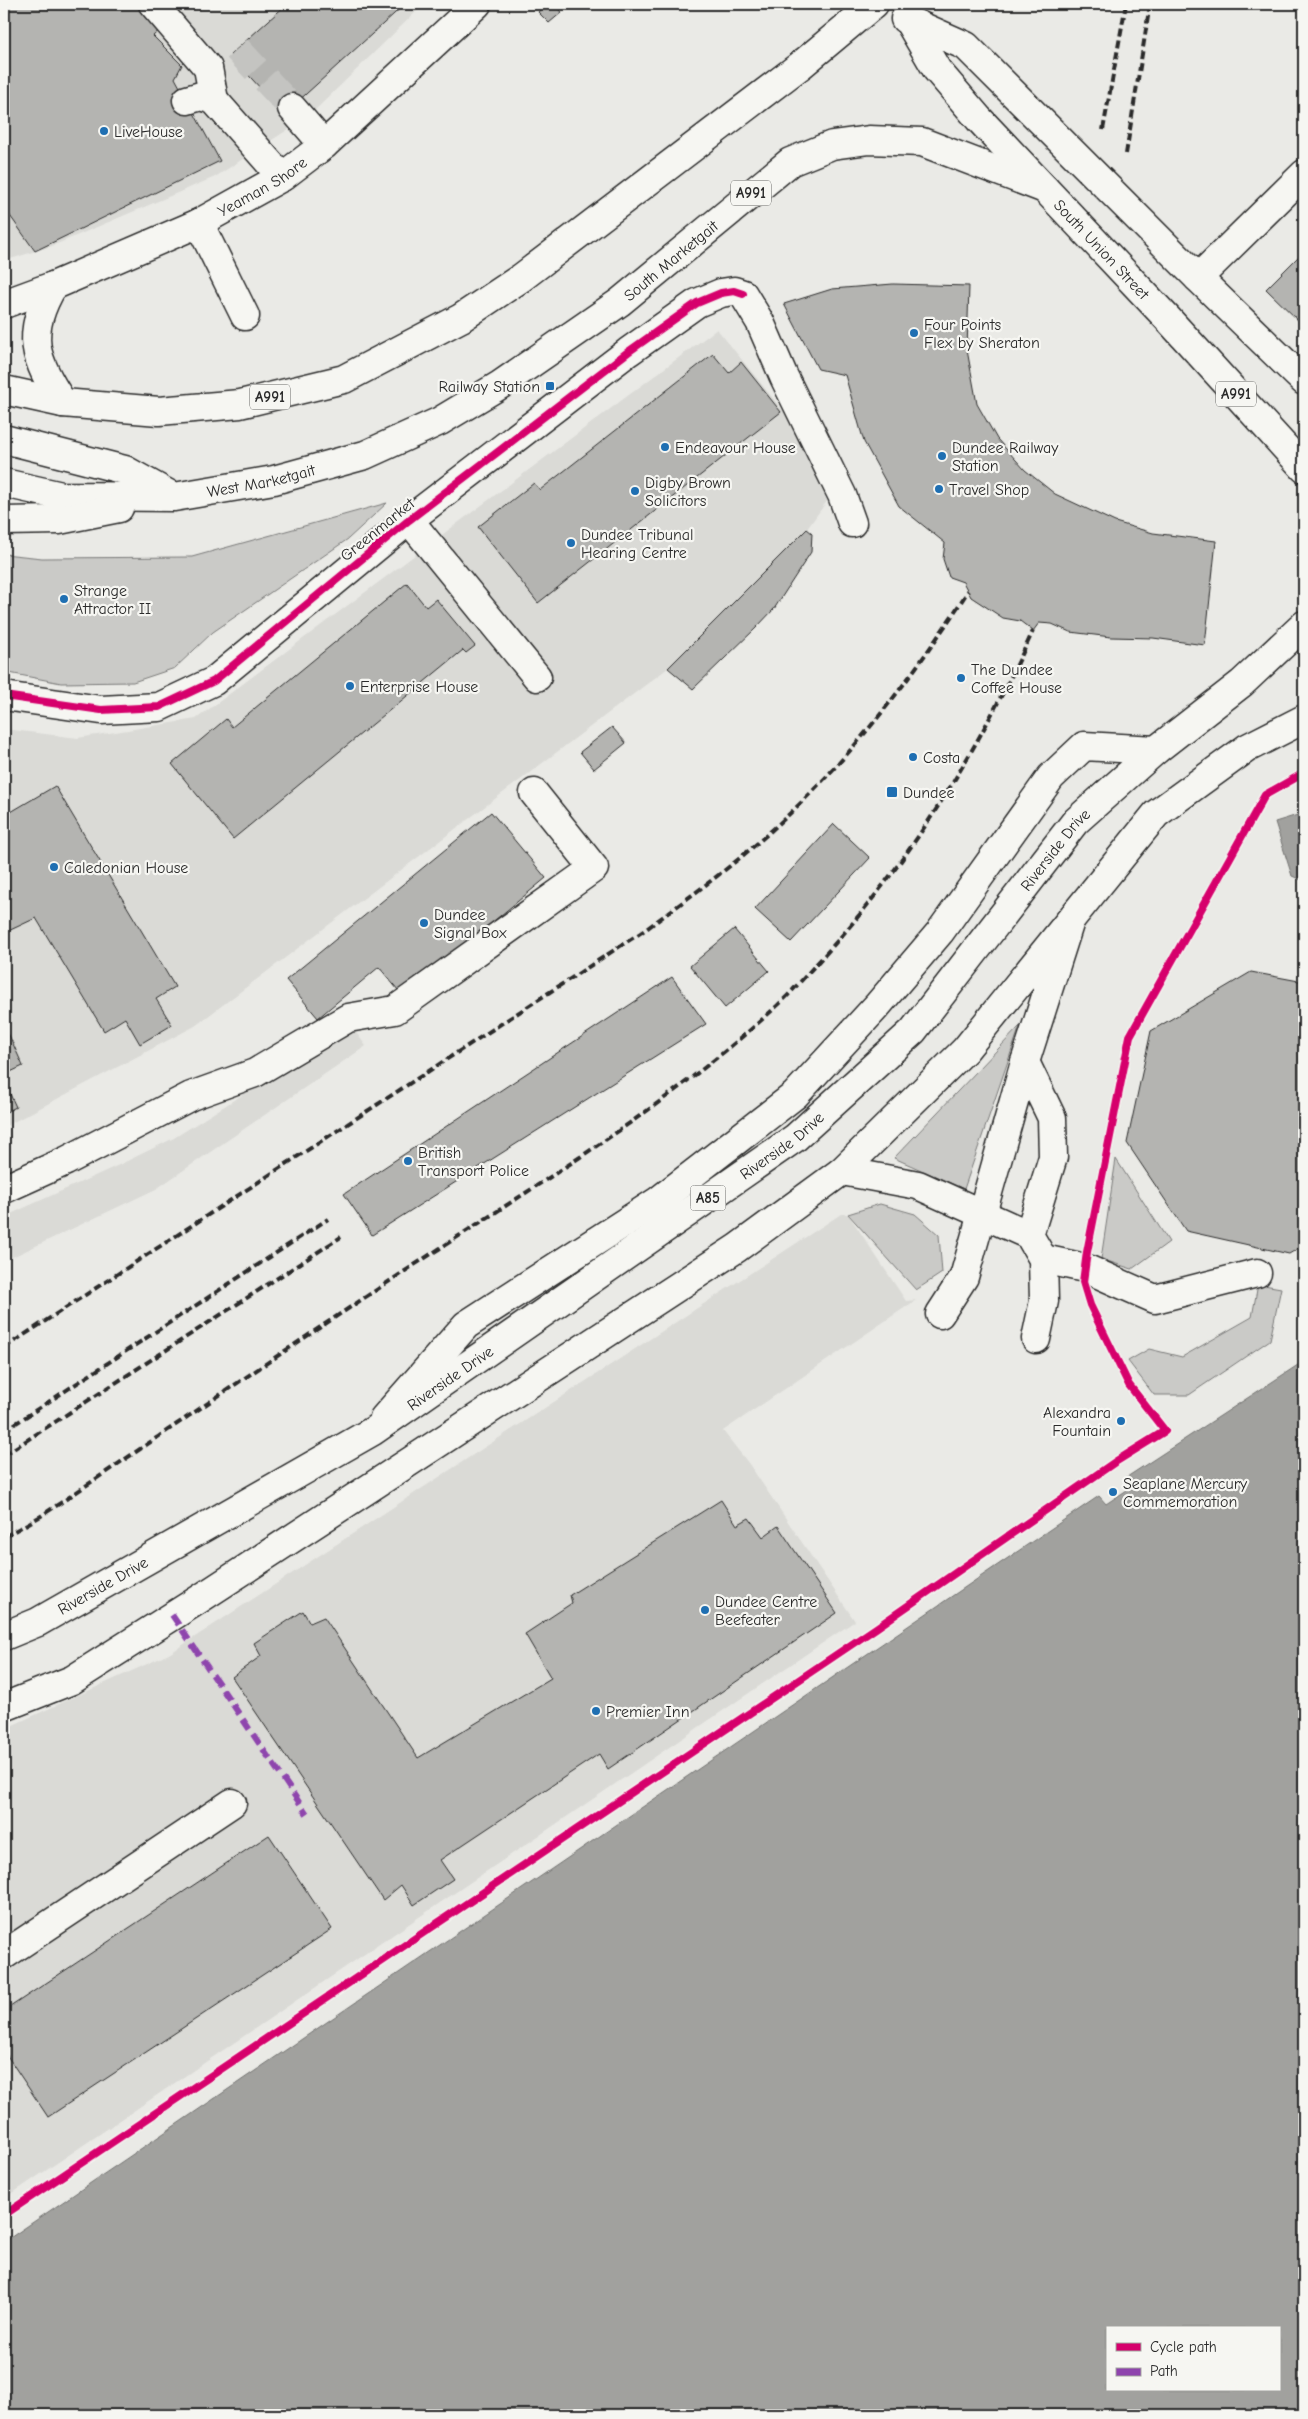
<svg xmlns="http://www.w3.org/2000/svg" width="1308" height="2419" viewBox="0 0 1308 2419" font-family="'Comic Neue',sans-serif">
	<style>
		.built { fill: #dadad6 }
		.green { fill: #cacac7; stroke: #7a7a79 }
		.water { fill: #a1a19e; stroke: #727270; fill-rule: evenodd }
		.building { fill: #b4b4b1; stroke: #2b2b2b }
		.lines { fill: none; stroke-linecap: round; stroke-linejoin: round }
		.minor-tunnel { stroke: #c4c4c1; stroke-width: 28; stroke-dasharray: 28 14; stroke-linecap: butt }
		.minor-casing { stroke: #2b2b2b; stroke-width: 31 }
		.major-casing { stroke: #2b2b2b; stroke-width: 31 }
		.minor { stroke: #f6f6f2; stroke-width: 28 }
		.major { stroke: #f6f6f2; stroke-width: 28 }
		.rail { stroke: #2b2b2b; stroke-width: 4; stroke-dasharray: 8 4; stroke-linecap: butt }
		.quiet { stroke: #8e44ad; stroke-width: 6; stroke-dasharray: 12 6; stroke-linecap: butt }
		.cycleway-casing { stroke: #f6f6f2; stroke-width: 11 }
		.cycleway { stroke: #d6006c; stroke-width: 8 }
		.poi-dot { fill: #1f6fb2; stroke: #f6f6f2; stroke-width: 2 }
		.labels { text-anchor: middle; stroke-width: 4.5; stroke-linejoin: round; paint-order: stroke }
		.shield { fill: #f6f6f2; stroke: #686867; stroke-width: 1 }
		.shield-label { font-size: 15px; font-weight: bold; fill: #2b2b2b }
		.poi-label { font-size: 16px; fill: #2b2b2b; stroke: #f6f6f2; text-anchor: start }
		.street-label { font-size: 16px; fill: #2b2b2b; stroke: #f6f6f2 }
	</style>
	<rect width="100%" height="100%" fill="#eaeae6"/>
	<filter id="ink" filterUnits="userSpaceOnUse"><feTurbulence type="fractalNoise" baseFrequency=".02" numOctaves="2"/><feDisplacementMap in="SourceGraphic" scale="10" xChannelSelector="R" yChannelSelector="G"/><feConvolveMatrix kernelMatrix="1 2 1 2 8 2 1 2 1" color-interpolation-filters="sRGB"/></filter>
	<g filter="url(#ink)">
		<!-- built -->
		<path class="built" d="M4 4H424L309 116 215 177 52 246 4 261Z
			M717 329 797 428 827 501 807 529 668 668 195 1026 4 1127V729L78 738 196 719Z
			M351 1026 366 1046 156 1189 4 1261V1217L121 1164 174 1138Z
			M841 1214H848L906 1301 916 1300 723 1431 749 1464 855 1621 4 2199V1729L169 1654Z"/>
		<!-- green -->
		<path class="green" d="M387 503 348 539 213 632 175 668 133 682 61 683 4 672V554L42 558 192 557Z
			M1020 1026 964 1189 894 1158Z
			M1116 1159 1169 1242 1132 1269 1101 1259Z
			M880 1204 915 1214 939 1235 942 1273 916 1290 848 1214Z
			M1258 1284 1281 1288 1270 1340 1189 1395H1154L1128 1361 1149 1349 1182 1357 1252 1317Z"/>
		<!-- water -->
		<path class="water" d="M1304 813V881L1292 876 1275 822Z
			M1304 1361V2415H4V2242L1099 1496 1106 1504 1133 1486 1127 1477ZM1107 2328H1279V2390H1107Z"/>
		<!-- building -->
		<path class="building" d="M4 4H147L165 25 153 36 182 65 175 78 220 161 35 251 8 213 4 216Z
			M287 4H405L284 114 230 55Z
			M546 4H554L562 12 549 23 538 12Z
			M1304 251V326L1266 289Z
			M893 284 969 286 967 350 977 404 997 439 1025 470 1055 494 1115 522 1153 533 1216 541 1205 645 1153 638 1111 637 1070 632 1052 624 1039 623 1033 631 1020 621 1003 618 971 597 963 582 949 577 943 559 945 543 899 506 864 442 845 375 818 369 784 304 832 289Z
			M713 354 729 373 741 362 781 412 538 603 478 527 534 483 540 490Z
			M807 529 812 533 811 552 774 609 756 628 693 689 668 668Z
			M407 583 426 607 436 599 475 646 466 653 463 650 233 839 172 764 226 719 232 727Z
			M612 727 626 743 594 769 580 752Z
			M55 786 175 987 156 999 172 1025 140 1044 125 1018 104 1031 36 918 4 933V816Z
			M491 812 546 878 403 996 379 967 318 1018 286 980Z
			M834 824 870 858 791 942 755 909Z
			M734 929 769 971 725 1008 690 966Z
			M1251 972 1304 982V1245L1289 1254 1186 1231 1127 1143 1151 1031Z
			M672 977 706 1024 372 1235 344 1194Z
			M4 1024 23 1066 4 1075Z
			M4 1081 16 1107 4 1113Z
			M721 1500 737 1525 749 1518 763 1537 778 1526 837 1613 608 1769 599 1754 440 1860 453 1879 414 1905 401 1885 383 1900 232 1677 261 1656 254 1643 303 1611 310 1623 324 1617 418 1758 551 1678 525 1634 572 1603 570 1595Z
			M269 1835 332 1929 48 2117 4 2051V2011Z"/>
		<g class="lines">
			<!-- minor-tunnel -->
			<path class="minor-tunnel" d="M237 49 292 108"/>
			<!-- minor casing -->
			<g class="minor-casing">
				<g id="minor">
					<path d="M153 4 208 68 214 100"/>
					<path d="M187 100 201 96 214 100 282 177"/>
					<path d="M292 108 324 145"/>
					<path d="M199 223 245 316"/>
					<path d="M1198 278 1304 174"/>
					<path d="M53 286C25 333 34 360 63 403"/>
					<path id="s1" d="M4 304 53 286 199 223 282 177 324 145 477 4"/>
					<path d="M409 520 537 677"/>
					<path d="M4 696 101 710 159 707 214 681 409 520 628 352 697 303 721 293 734 291 743 294 760 322 784 377 842 495 852 523"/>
					<path d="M1025 1062 1052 1118 1053 1157 1029 1235"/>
					<path d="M842 1171 918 1185 1029 1235 1043 1259 1044 1301 1036 1339"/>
					<path d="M4 1189 66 1161 191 1096 255 1073 348 1018 395 1010 594 868 534 793"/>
					<path d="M1043 1259 1085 1268 1155 1299 1257 1273"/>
					<path d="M940 1314 964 1277 1025 1062 1070 921"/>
					<path d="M384 1418 466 1325 658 1201 795 1095 877 1006 940 932 1051 777 1084 746 1156 750"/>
					<path d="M4 1955 232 1803"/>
				</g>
			</g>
			<!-- major casing -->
			<g class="major-casing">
				<g id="major">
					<path d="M905 19 966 46 1198 278 1304 381"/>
					<path id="s2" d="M909 22 937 70 979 119 1168 319 1304 468"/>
					<path d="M4 390 63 403 159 411 240 404 344 379 461 318 521 278 801 65 874 4"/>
					<path d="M4 439 125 470 170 495"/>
					<path id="s3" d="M4 483 62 496 174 497 274 480 365 455 440 421 500 385 620 302 790 162 832 145 869 140 922 142 1045 189"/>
					<path d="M4 521 59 520 119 508"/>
					<path id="s4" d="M4 1636 38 1622 373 1431 795 1138 913 1031 1075 822 1156 750 1242 683 1304 625"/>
					<path d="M4 1707 72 1680 198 1600 737 1248 842 1171 965 1050 1156 814 1247 748 1304 719"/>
				</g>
			</g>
			<!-- minor -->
			<use href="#minor" class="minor"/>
			<!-- major -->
			<use href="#major" class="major"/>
			<!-- rail -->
			<path class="rail" d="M1103 130 1126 4
				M1126 154 1150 4
				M4 1348 645 930C685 900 725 872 762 839 844 767 910 682 968 591
				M4 1431 328 1219
				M4 1455 341 1237
				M4 1537 41 1516C169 1430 296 1342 425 1258 546 1179 671 1104 778 1005 793 991 806 975 820 960 910 863 978 750 1033 631"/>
			<!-- quiet -->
			<path class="quiet" d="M172 1615 307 1814"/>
			<!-- cycleway casing -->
			<g class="cycleway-casing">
				<path id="cycleway" d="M4 696 101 710 159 707 214 681 409 520 628 352 697 303 721 293 734 291 743 294
					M4 2215 876 1628 1115 1462 1165 1431 1129 1385 1090 1305 1083 1282 1087 1252 1130 1036 1265 795 1304 773"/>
			</g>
			<!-- cycleway -->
			<use href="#cycleway" class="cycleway"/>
		</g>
	</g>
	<!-- markers -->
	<g class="poi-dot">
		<circle cx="104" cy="131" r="5"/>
		<circle cx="914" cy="333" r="5"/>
		<rect x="545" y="381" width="10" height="10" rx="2.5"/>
		<circle cx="665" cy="447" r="5"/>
		<circle cx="942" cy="456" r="5"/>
		<circle cx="939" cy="489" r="5"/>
		<circle cx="635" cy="491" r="5"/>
		<circle cx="571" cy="543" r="5"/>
		<circle cx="64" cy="599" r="5"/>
		<circle cx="961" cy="678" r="5"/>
		<circle cx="350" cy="686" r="5"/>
		<circle cx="913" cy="757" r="5"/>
		<rect x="886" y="786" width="12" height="12" rx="2.5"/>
		<circle cx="54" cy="867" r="5"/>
		<circle cx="424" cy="923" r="5"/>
		<circle cx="408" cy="1161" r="5"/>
		<circle cx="1121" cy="1421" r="5"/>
		<circle cx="1113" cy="1492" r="5"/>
		<circle cx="705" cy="1610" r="5"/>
		<circle cx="596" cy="1711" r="5"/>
	</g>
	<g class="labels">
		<!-- shield labels -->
		<g class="shield">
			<rect x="731" y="180.5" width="40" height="25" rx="4"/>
			<rect x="1216" y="381.5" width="40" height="25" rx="4"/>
			<rect x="250" y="384.5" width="40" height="25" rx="4"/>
			<rect x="690.5" y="1185.5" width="35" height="25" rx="4"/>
		</g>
		<g class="shield-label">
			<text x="751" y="198">A991</text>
			<text x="1236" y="399">A991</text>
			<text x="270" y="402">A991</text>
			<text x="708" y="1203">A85</text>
		</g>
		<!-- poi labels -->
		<g class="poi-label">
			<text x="114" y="137">LiveHouse</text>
			<text x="924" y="330">Four Points<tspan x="924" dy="18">Flex by Sheraton</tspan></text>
			<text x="540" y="392" text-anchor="end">Railway Station</text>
			<text x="675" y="453">Endeavour House</text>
			<text x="952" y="453">Dundee Railway<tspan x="952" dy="18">Station</tspan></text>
			<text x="645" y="488">Digby Brown<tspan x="645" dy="18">Solicitors</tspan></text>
			<text x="949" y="495">Travel Shop</text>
			<text x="581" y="540">Dundee Tribunal<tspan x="581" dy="18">Hearing Centre</tspan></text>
			<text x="74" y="596">Strange<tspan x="74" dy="18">Attractor II</tspan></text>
			<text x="971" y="675">The Dundee<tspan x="971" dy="18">Coffee House</tspan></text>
			<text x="360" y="692">Enterprise House</text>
			<text x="923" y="763">Costa</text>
			<text x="903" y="798">Dundee</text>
			<text x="64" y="873">Caledonian House</text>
			<text x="434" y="920">Dundee<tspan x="434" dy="18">Signal Box</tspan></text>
			<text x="418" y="1158">British<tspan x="418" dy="18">Transport Police</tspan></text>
			<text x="1111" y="1418" text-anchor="end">Alexandra<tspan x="1111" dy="18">Fountain</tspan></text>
			<text x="1123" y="1489">Seaplane Mercury<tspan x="1123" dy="18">Commemoration</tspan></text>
			<text x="715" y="1607">Dundee Centre<tspan x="715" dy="18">Beefeater</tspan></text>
			<text x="606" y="1717">Premier Inn</text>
		</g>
		<!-- street labels -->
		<g class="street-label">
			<text dy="6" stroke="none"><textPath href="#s1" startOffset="284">Yeaman Shore</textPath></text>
			<text dy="6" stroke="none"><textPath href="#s2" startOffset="299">South Union Street</textPath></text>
			<text dy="6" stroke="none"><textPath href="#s3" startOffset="731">South Marketgait</textPath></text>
			<text dy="6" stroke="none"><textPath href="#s3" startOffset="260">West Marketgait</textPath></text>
			<text transform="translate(377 529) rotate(-39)" y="6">Greenmarket</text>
			<text dy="6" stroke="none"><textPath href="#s4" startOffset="1326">Riverside Drive</textPath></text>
			<text dy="6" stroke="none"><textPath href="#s4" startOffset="921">Riverside Drive</textPath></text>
			<text dy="6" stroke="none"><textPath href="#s4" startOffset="516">Riverside Drive</textPath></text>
			<text dy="6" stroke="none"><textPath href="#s4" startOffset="111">Riverside Drive</textPath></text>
		</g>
	</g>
	<!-- margin -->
	<rect width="1308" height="2419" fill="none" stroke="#f6f6f2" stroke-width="20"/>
	<rect x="10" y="10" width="1288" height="2399" fill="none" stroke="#2b2b2b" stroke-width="2" filter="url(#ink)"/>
	<!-- legend -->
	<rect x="1106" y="2326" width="175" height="65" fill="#f6f6f2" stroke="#a5a5a2"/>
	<rect x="1116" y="2343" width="25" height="8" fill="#d6006c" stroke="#a5a5a2"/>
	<text x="1150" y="2352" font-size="15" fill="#2b2b2b">Cycle path</text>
	<rect x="1116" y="2368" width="25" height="8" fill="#8e44ad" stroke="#a5a5a2"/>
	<text x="1150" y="2376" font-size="15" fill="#2b2b2b">Path</text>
</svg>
